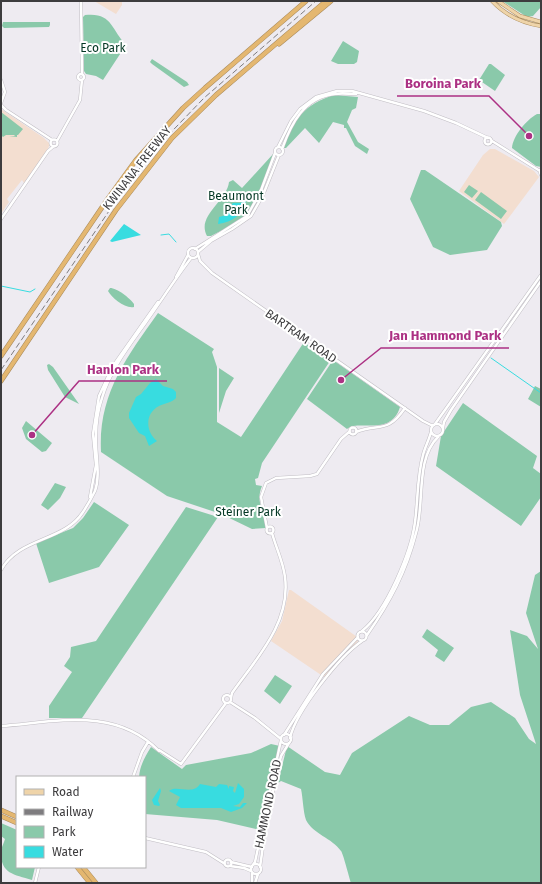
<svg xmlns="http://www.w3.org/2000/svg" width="542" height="884" viewBox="0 0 542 884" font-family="'Fira Sans',sans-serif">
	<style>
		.education { fill: #f3ded0 }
		.green { fill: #8ac9aa }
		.water { fill: #38dce0 }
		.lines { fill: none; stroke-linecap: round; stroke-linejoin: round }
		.stream { stroke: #38dce0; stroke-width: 1 }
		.secondary-casing { stroke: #c1bec4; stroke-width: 3.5 }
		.primary-casing { stroke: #aa8c5e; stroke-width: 4 }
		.highway-casing { stroke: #aa8c5e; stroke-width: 5 }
		.secondary { stroke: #fff; stroke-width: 2.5 }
		.primary { stroke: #efd4a9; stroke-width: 3 }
		.highway { stroke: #e4b770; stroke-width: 4 }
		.rail { stroke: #7e7c7f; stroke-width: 1; stroke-dasharray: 6 3; stroke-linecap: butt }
		.labels { text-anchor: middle; stroke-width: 4; stroke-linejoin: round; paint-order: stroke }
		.park-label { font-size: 12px; fill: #033724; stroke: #fff }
		.street-label { font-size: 12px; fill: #3d3c3e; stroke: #fff }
		.leader { fill: none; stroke: #ac3184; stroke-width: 1.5 }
		.callout-dot { fill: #ac3184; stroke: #fff; stroke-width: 1.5 }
		.callout-label { font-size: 13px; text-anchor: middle; font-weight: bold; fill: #ac3184; stroke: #fff; stroke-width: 4; stroke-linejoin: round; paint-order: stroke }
	</style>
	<rect width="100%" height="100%" fill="#eeebf1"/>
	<!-- education -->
	<path class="education" d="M94 1H122V5L116 14Z
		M1 109 44 138 50 144 47 151 26 181 24 183 22 180 7 199 9 202 1 214Z
		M490 149H495L534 171 539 177 504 224 459 191 483 155Z
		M289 590H291L360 639 324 677 271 641 282 621Z"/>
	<!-- green -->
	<path class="green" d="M502 1H541V7L533 16 527 17Z
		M85 15C112 12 111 29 126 45L103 80 96 76 86 74 84 71 83 17Z
		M3 22H50V25L49 27 4 28 2 26Z
		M343 41 359 51 357 62 354 64H338L331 61Z
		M152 59 187 82 189 85 184 87 152 64 150 62Z
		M489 64H491L505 75 495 91 479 80Z
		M334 95 358 97 356 108 352 110 347 122 358 142 369 149 367 154 355 146 346 128H344V125L333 122 319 143 305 128 286 148H284C293 119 305 104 334 95Z
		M1 112 23 129 18 135H17V137L9 136H14L15 135H6L3 137 1 135Z
		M537 114H541V167L536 166 512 148C513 136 526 120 537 114Z
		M274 153C267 173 261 200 245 215 236 225 222 230 211 236H207C196 216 227 201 229 182L233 180 242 188Z
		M421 170H425L501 222 502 226 487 250 450 255 433 247 410 199Z
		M469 185 478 191 472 198 464 192Z
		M481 192 507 211 501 219 475 200Z
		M110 288C117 288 130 298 134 304V307C125 309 112 298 108 291Z
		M158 313 214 349 212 352 217 367V422L241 437 304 342 330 361 262 463 258 478 255 479 256 485 262 486C255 502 265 513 266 528L252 529 221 514 167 496 101 452C98 395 126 358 158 313Z
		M333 360 400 407C391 437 358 419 347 429L307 399Z
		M49 364 53 367 79 404 65 397 48 370 47 365Z
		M219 368 234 378 226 391 219 413Z
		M535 386 541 389V407L528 399Z
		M463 403 537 456 533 468 541 474V497L521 526 436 466 441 436Z
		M26 421 52 443 46 451 42 452 26 439 22 428Z
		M55 483 66 487 60 498 48 510 41 505Z
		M94 502 129 525 99 567 49 583 36 543 73 528 83 518Z
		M186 507 218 517 82 718H49V706L72 672 64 666 70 657 71 647 96 641Z
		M541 571V883H351C349 877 343 853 341 851 332 838 313 834 306 820 303 811 303 798 301 789L281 781 278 783 287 746 325 772 340 775 352 753 409 716 430 725H449L471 707 491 702 515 718 529 739 536 744 520 695 510 630 527 636 538 649 526 613 535 575Z
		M427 629 454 648 444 662 435 656 438 650 422 637Z
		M275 675 292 686 280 704 264 691Z
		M271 744 280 746 260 830 217 820 145 814V777H139C140 765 145 757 151 747L182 769 186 765 251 753Z
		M1 823 17 830V867H35L32 880C13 874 0 874 1 850 2 846 4 843 5 839L1 836Z"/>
	<!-- water -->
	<path class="water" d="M243 200 246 201C242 215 233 222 218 224L219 217 226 215V207H230L233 203H241Z
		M124 224 141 235 112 242 110 241Z
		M156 379 163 386 173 389 176 392V398C171 403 165 403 159 406 144 414 146 432 157 441L149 446 145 436 139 433 129 418V413L136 397 141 394 150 383Z
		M238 783 244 789V797L239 804 233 806 240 807 243 803H247L242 808 231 812 221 808H181L176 805 180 797 169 791C176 784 193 796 200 784L216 787 219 784 227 785 229 789V786L234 787 233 791 235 793Z
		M160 788 161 791 158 801 160 805 159 806 154 805 152 800Z"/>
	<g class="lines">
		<!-- stream -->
		<path class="stream" d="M161 235 169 234 176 242
			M1 286 30 292 35 289
			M491 358 541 393"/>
		<!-- secondary casing -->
		<g class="secondary-casing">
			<path id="secondary" d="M81 1 82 73
				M78 77a3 3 0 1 1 6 0a3 3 0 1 1-6 0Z
				M1 80 5 92 1 103
				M1 105 6 110 52 140
				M484.5 141a3.5 3.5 0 1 1 7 0a3.5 3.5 0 1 1-7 0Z
				M50.5 143a3.5 3.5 0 1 1 7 0a3.5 3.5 0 1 1-7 0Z
				M57 141 80 100 82 80
				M492 141 540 171
				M278 147 291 121 300 109 316 97 337 91H352L424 111 456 123 488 138
				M275 151a4 4 0 1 1 8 0a4 4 0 1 1-8 0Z
				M282 149C291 124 304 97 335 94 342 93 349 94 356 94
				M541 169 540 172 541 175
				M1 219 48 151 54 146
				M188 253a5 5 0 1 1 10 0a5 5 0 1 1-10 0Z
				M195 249 247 216 260 193 275 153
				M198 252 211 241 232 229 251 216 263 195 279 155
				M198 254 200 261 212 273 423 421 431 425H434
				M176 277 188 255
				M431 430a6 6 0 1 1 12 0a6 6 0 1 1-12 0Z
				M435 424 541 275
				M349.5 431a3.5 3.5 0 1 1 7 0a3.5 3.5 0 1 1-7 0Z
				M443 428 444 422 451 410 541 281
				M356 432C380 423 387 434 405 408
				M90 497 96 465 93 434 99 396 113 366 158 302
				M266.5 530a3.5 3.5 0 1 1 7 0a3.5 3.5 0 1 1-7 0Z
				M267 528 261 497 266 483 276 478 310 476 317 474 341 439 349 432
				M1 570C19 537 64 542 83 512 87 506 92 497 95 491 101 474 95 454 96 436 96 424 98 410 102 398 110 370 129 346 146 322 161 301 175 279 191 258
				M362 631C386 612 411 553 415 522 418 500 417 477 423 455 425 447 429 440 431 432
				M357.5 636a4.5 4.5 0 1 1 9 0a4.5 4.5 0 1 1-9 0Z
				M367 635C390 602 406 572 416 533 425 504 415 459 438 437
				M223 699a4 4 0 1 1 8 0a4 4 0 1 1-8 0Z
				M231 698 232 693C256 659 291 623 285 577 283 561 276 548 272 533
				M230 702 255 718 281 739
				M1 726C56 722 115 706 159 751
				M281 739a5 5 0 1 1 10 0a5 5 0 1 1-10 0Z
				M284 735 323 674 358 637
				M290 738C296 711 340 656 362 641
				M159 750 181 764 226 703
				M133 777 142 752 148 742
				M145 838 206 852 225 864
				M224.5 863a3.5 3.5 0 1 1 7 0a3.5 3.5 0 1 1-7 0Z
				M231 862 252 867
				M251 869a5 5 0 1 1 10 0a5 5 0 1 1-10 0Z
				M230 866 244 868 251 871
				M252 866 255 862 281 740
				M260 867 267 818 281 756 289 743
				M35 883 39 867
				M252 883V874
				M255 883 258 874"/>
		</g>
		<!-- primary casing -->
		<g class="primary-casing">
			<path id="primary" d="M492 1C505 15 522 23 541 26
				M498 1 520 16 541 22"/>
		</g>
		<!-- highway casing -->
		<g class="highway-casing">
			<path id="highway" d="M279 44 331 1
				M1 356 107 200 136 160 183 108 205 88 306 1
				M1 381 116 210 172 138 216 95 326 1
				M1 810 17 817
				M1 816 17 823
				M77 867 90 883
				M83 867 96 883"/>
		</g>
		<!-- secondary -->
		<use href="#secondary" class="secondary"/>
		<!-- primary -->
		<use href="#primary" class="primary"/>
		<!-- highway -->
		<use href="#highway" class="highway"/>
		<!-- rail -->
		<path class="rail" d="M1 370 124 189 153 151 204 98 316 1"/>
	</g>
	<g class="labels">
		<!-- park labels -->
		<g class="park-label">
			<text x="103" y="52">Eco Park</text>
			<text x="236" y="200">Beaumont<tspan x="236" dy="14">Park</tspan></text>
			<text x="248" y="516">Steiner Park</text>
		</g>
		<!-- street labels -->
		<g class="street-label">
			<text transform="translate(137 168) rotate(-52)" y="4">KWINANA FREEWAY</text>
			<text transform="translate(301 336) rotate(35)" y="4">BARTRAM ROAD</text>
			<text transform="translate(268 804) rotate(-78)" y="4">HAMMOND ROAD</text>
		</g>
	</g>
	<!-- callouts -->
	<path class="leader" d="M529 136L489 96H397M341 380L381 348H509M32 435L79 381H167"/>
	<g class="callout-dot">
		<circle cx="529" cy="136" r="4"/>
		<circle cx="341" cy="380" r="4"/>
		<circle cx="32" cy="435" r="4"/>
	</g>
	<g class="callout-label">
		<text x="443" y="88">Boroina Park</text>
		<text x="445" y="340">Jan Hammond Park</text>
		<text x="123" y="374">Hanlon Park</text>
	</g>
	<!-- border -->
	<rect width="542" height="884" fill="none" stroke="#3d3c3e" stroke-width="4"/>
	<!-- legend -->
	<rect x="16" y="776" width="130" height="92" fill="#ffffff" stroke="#b1b1b2"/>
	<rect x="24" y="789" width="20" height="6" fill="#efd4a9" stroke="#b1b1b2"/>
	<text x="52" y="796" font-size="12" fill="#3d3c3e">Road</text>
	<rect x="24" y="809" width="20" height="6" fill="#7e7c7f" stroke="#b1b1b2"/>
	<text x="52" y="816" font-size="12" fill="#3d3c3e">Railway</text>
	<rect x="24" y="826" width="20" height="12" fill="#8ac9aa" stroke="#b1b1b2"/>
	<text x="52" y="836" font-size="12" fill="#3d3c3e">Park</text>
	<rect x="24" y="846" width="20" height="12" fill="#38dce0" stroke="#b1b1b2"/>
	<text x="52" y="856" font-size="12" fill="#3d3c3e">Water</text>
</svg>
